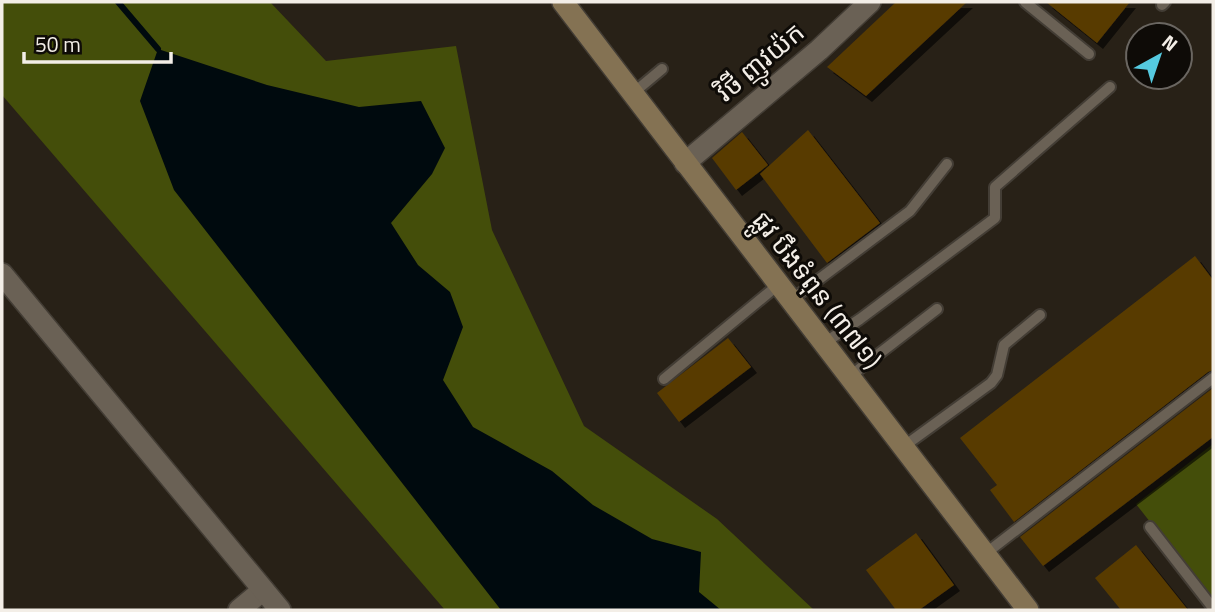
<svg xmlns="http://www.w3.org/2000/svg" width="1215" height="612" viewBox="0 0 1215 612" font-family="'Titillium Web','Noto Sans Khmer',sans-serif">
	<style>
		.green { fill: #444e0a }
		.water { fill: #000a0e }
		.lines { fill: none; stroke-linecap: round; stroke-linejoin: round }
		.stream { stroke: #000a0e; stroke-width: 6 }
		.building { fill: #583b03; filter: url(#shadow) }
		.service-casing { stroke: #433d35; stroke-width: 14 }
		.minor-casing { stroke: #433d35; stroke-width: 24 }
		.tertiary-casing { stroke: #433d35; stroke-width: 24 }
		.secondary-casing { stroke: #433d35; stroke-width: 24 }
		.service { stroke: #6a6155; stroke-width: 10 }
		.minor { stroke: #6a6155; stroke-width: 21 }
		.tertiary { stroke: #6a6155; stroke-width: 21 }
		.secondary { stroke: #847253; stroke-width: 21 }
		.labels { text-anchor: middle; stroke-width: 6; stroke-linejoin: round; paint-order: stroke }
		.street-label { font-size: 26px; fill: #f3eee7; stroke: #0e0b07 }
	</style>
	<defs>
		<filter id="shadow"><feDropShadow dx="6" dy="6" stdDeviation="0" flood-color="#0009"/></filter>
	</defs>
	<rect width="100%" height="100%" fill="#282117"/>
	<!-- green -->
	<path class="green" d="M2 2H270L326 61 456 46 492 230 584 426 717 519 814 610H445L2 95Z
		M1213 444V601H1212L1136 504Z"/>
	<!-- water -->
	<path class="water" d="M158 49 267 85 359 107 421 101 445 148 432 174 391 223 418 265 450 292 463 327 443 380 473 427 552 471 593 505 652 539 701 552 699 592 721 610H501L174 190 140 101Z"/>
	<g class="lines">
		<!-- stream -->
		<path class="stream" d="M118 2 158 49"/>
	</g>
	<!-- building -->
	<path class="building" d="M896 2H967L866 96 827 67Z
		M1046 2H1130L1097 43Z
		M808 130 880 223 827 263 760 174Z
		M742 132 768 165 736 190 712 158Z
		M1195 256 1213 280V370L1208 372 1014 522 990 490 997 485 960 438Z
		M728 338 751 367 679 422 657 393Z
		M1213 388V437L1043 566 1020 537Z
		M916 533 954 585 919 610H896L866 570Z
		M1136 545 1188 610H1121L1095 578Z"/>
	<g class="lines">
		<!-- service casing -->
		<g class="service-casing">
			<path id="service" d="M1025 2 1089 54
				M1162 5 1165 2
				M632 94 662 69
				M790 301 910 211 947 164
				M823 344 860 319 995 218V187L1110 87
				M849 377 937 309
				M664 379 778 285
				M903 447 991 383 997 375 1004 345 1040 315
				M1150 527 1213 608
				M985 554 1213 378"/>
		</g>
		<!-- minor casing -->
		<g class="minor-casing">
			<path id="minor" d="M685 163 819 50 870 2
				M239 610 263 590"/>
		</g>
		<!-- tertiary casing -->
		<g class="tertiary-casing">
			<path id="tertiary" d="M2 274 280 610"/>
		</g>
		<!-- secondary casing -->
		<g class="secondary-casing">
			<path id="secondary" d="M563 2 1028 610"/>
		</g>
		<!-- service -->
		<use href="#service" class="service"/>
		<!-- minor -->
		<use href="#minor" class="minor"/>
		<!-- tertiary -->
		<use href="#tertiary" class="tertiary"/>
		<!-- secondary -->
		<use href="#secondary" class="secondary"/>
	</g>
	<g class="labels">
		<!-- street labels -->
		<g class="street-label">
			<text transform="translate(760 62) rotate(-40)" y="9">វិថី ញូវយ៉ក</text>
			<text transform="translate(817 290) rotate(52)" y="9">ផ្លូវ បឹងទំពុន (៣៧១)</text>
		</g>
	</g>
	<!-- border -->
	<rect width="1215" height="612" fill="none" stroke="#f3eee7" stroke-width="7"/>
	<!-- north arrow -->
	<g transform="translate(1159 56) rotate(40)"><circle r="33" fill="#0e0b07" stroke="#6a6661" stroke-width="2"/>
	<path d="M0-5L12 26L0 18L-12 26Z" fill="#55cae0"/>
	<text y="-10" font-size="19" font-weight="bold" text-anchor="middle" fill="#f3eee7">N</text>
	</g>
	<!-- scale -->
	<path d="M24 52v10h147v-10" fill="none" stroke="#f3eee7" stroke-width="3.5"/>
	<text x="35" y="52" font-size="21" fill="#f3eee7" stroke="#0e0b07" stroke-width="5" paint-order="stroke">50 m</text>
</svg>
